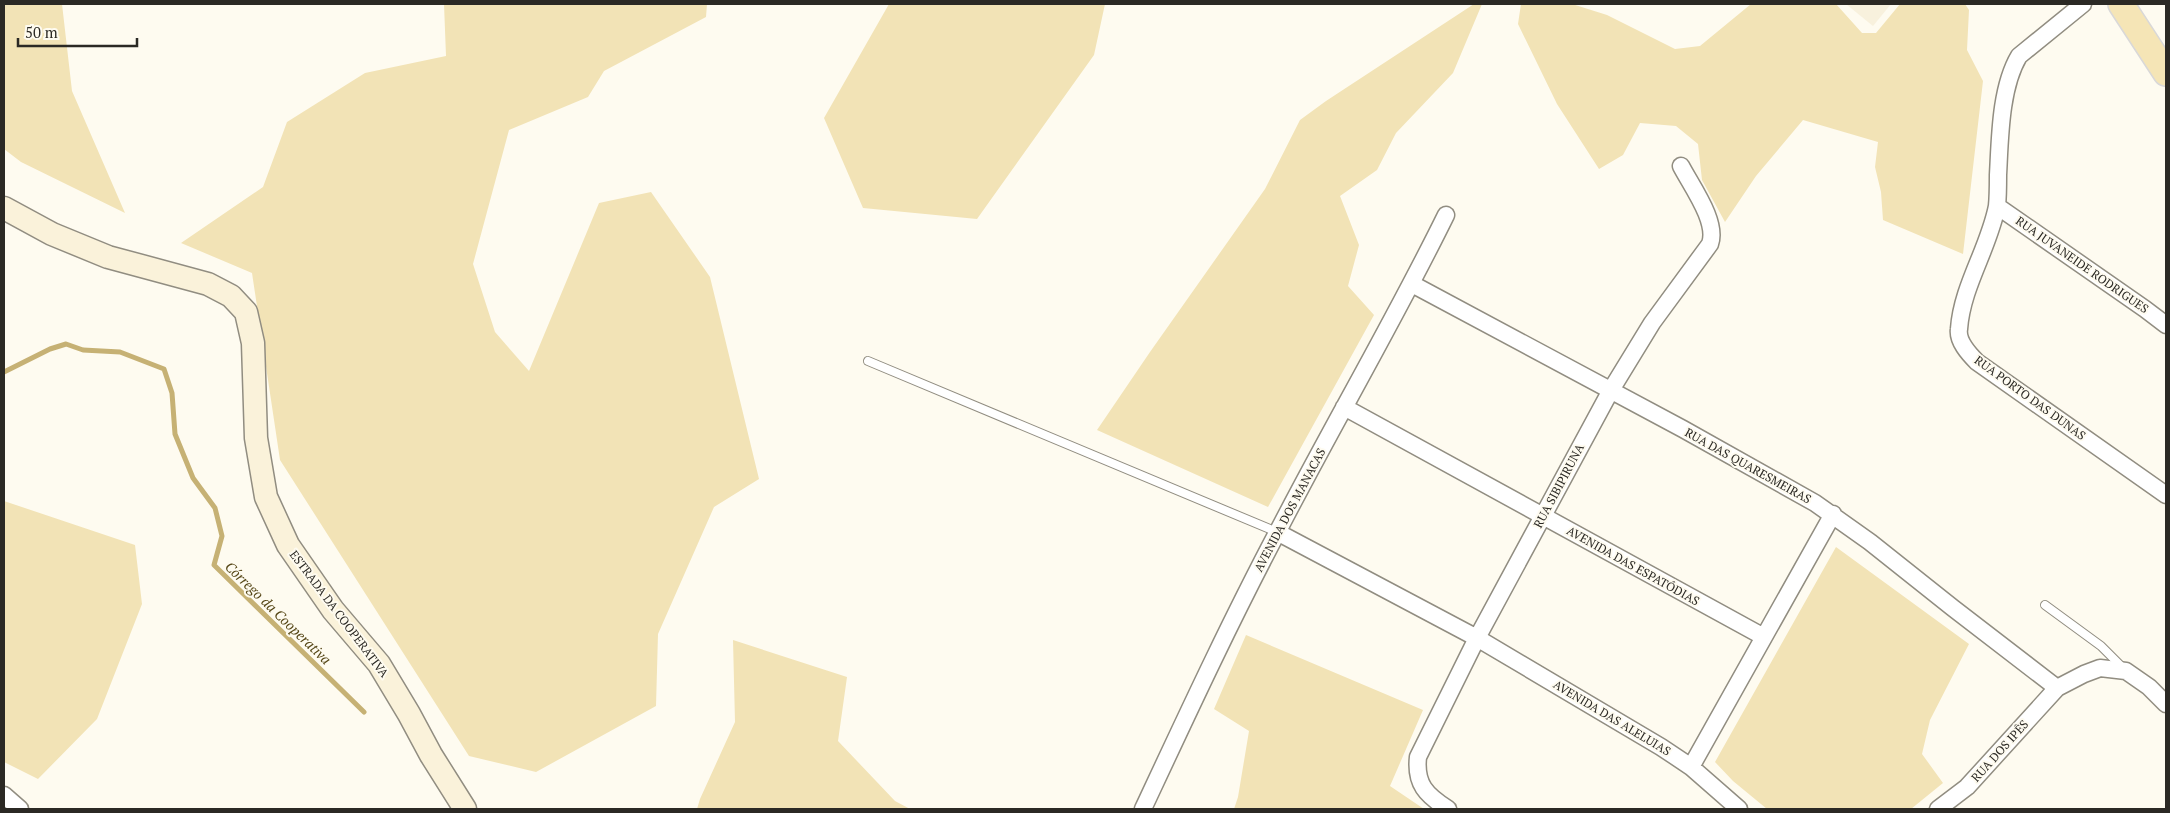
<svg xmlns="http://www.w3.org/2000/svg" width="2170" height="813" viewBox="0 0 2170 813" font-family="'PT Serif',serif">
	<style>
		.built { fill: #f8f1dd }
		.green { fill: #f2e3b6 }
		.lines { fill: none; stroke-linecap: round; stroke-linejoin: round }
		.stream { stroke: #c6b174; stroke-width: 5 }
		.service-casing { stroke: #918d81; stroke-width: 10 }
		.minor-casing { stroke: #918d81; stroke-width: 19 }
		.secondary-casing { stroke: #918d81; stroke-width: 25 }
		.primary-casing { stroke: #d9d8d8; stroke-width: 28 }
		.service { stroke: #fff; stroke-width: 8 }
		.minor { stroke: #fff; stroke-width: 16 }
		.secondary { stroke: #faf2da; stroke-width: 22 }
		.primary { stroke: #f5e5b6; stroke-width: 25 }
		.labels { text-anchor: middle; stroke-width: 4; stroke-linejoin: round; paint-order: stroke }
		.street-label { font-size: 12px; fill: #2b2924; stroke: #fefbf0 }
		.water-label { font-size: 14px; font-style: italic; fill: #564717; stroke: #fefbf0 }
	</style>
	<rect width="100%" height="100%" fill="#fefbf0"/>
	<!-- built -->
	<path class="built" d="M1846 4H1891L1873 26Z"/>
	<!-- green -->
	<path class="green" d="M4 4H62L72 91 125 213 21 162 4 149Z
		M444 4H707L706 17 604 71 588 97 509 130 473 264 495 332 529 371 599 203 651 192 710 277 759 479 714 507 658 634 656 706 536 772 469 756 280 460 252 273 181 243 263 187 287 122 365 73 446 56Z
		M889 4H1105L1094 55 977 219 863 208 824 118Z
		M1474 4H1482L1453 73 1396 133 1377 170 1340 196 1359 245 1348 286 1374 315 1268 507 1097 430 1150 352 1265 189 1300 120 1326 101Z
		M1521 4H1572L1607 15 1675 49 1700 46 1751 4H1836L1862 33H1876L1900 4H1965L1969 10 1967 50 1983 81 1963 254 1883 220 1881 192 1875 167 1878 142 1803 120 1756 176 1725 222 1702 180 1698 144 1676 126 1640 123 1623 155 1599 169 1557 104 1518 24Z
		M4 501 135 545 142 604 97 719 38 779 4 762Z
		M1836 547 1969 644 1930 720 1922 754 1943 783 1911 809H1767L1733 781 1715 762Z
		M1246 635 1423 710 1390 786 1424 809H1234L1238 797 1249 731 1214 709Z
		M733 640 847 677 838 741 895 801 910 809H697L700 799 735 722Z"/>
	<g class="lines">
		<!-- stream -->
		<path class="stream" d="M4 372 50 349 66 344 83 350 120 352 164 369 172 393 175 434 193 478 215 508 222 536 214 565 364 712"/>
		<!-- service casing -->
		<g class="service-casing">
			<path id="service" d="M868 361 1277 532
				M2045 605 2101 646 2123 668"/>
		</g>
		<!-- minor casing -->
		<g class="minor-casing">
			<path id="minor" d="M2083 4 2019 56C2000 88 2000 139 1998 175 1998 185 1998 196 1997 206 1989 248 1962 286 1959 329 1957 341 1969 354 1977 362L2166 495
				M1997 206 2145 309 2166 325
				M1412 284 1683 429 1815 503 1870 542 1953 608 2057 688
				M1344 407 1764 637
				M1277 532 1477 638 1661 747 1691 767 1739 809
				M1691 767 1833 514
				M4 795 20 809
				M1143 809C1186 717 1229 624 1277 533 1332 426 1393 323 1446 215
				M1448 809C1426 795 1415 784 1418 757L1477 638 1611 390 1652 323 1710 244C1718 222 1692 187 1681 166
				M1938 809 1967 787 2057 688 2084 674 2100 668 2126 671 2149 687 2166 704"/>
		</g>
		<!-- secondary casing -->
		<g class="secondary-casing">
			<path id="secondary" d="M4 208 52 234 108 257 208 284 231 296 246 312 253 343 256 438 266 497 288 545 333 610 379 664 409 714 431 755 465 809"/>
		</g>
		<!-- primary casing -->
		<g class="primary-casing">
			<path id="primary" d="M2121 4 2166 73"/>
		</g>
		<!-- service -->
		<use href="#service" class="service"/>
		<!-- minor -->
		<use href="#minor" class="minor"/>
		<!-- secondary -->
		<use href="#secondary" class="secondary"/>
		<!-- primary -->
		<use href="#primary" class="primary"/>
	</g>
	<g class="labels">
		<!-- street labels -->
		<g class="street-label">
			<text transform="translate(2082 265) rotate(35)" y="4">RUA JUVANEIDE RODRIGUES</text>
			<text transform="translate(2030 398) rotate(36)" y="4">RUA PORTO DAS DUNAS</text>
			<text transform="translate(1748 466) rotate(29)" y="4">RUA DAS QUARESMEIRAS</text>
			<text transform="translate(1559 486) rotate(-62)" y="4">RUA SIBIPIRUNA</text>
			<text transform="translate(1290 510) rotate(-62)" y="4">AVENIDA DOS MANACAS</text>
			<text transform="translate(1633 566) rotate(29)" y="4">AVENIDA DAS ESPATÓDIAS</text>
			<text transform="translate(339 614) rotate(53)" y="4">ESTRADA DA COOPERATIVA</text>
			<text transform="translate(1612 718) rotate(31)" y="4">AVENIDA DAS ALELUIAS</text>
			<text transform="translate(2000 751) rotate(-48)" y="4">RUA DOS IPÊS</text>
		</g>
		<!-- water labels -->
		<g class="water-label">
			<text transform="translate(278 613) rotate(44)" y="5">Córrego da Cooperativa</text>
		</g>
	</g>
	<!-- border -->
	<rect width="2170" height="813" fill="none" stroke="#2b2924" stroke-width="10"/>
	<!-- scale -->
	<path d="M18 38v8h119v-8" fill="none" stroke="#2b2924" stroke-width="2.5"/>
	<text x="25" y="38" font-size="15" fill="#2b2924" stroke="#fefbf0" stroke-width="4" paint-order="stroke">50 m</text>
</svg>
